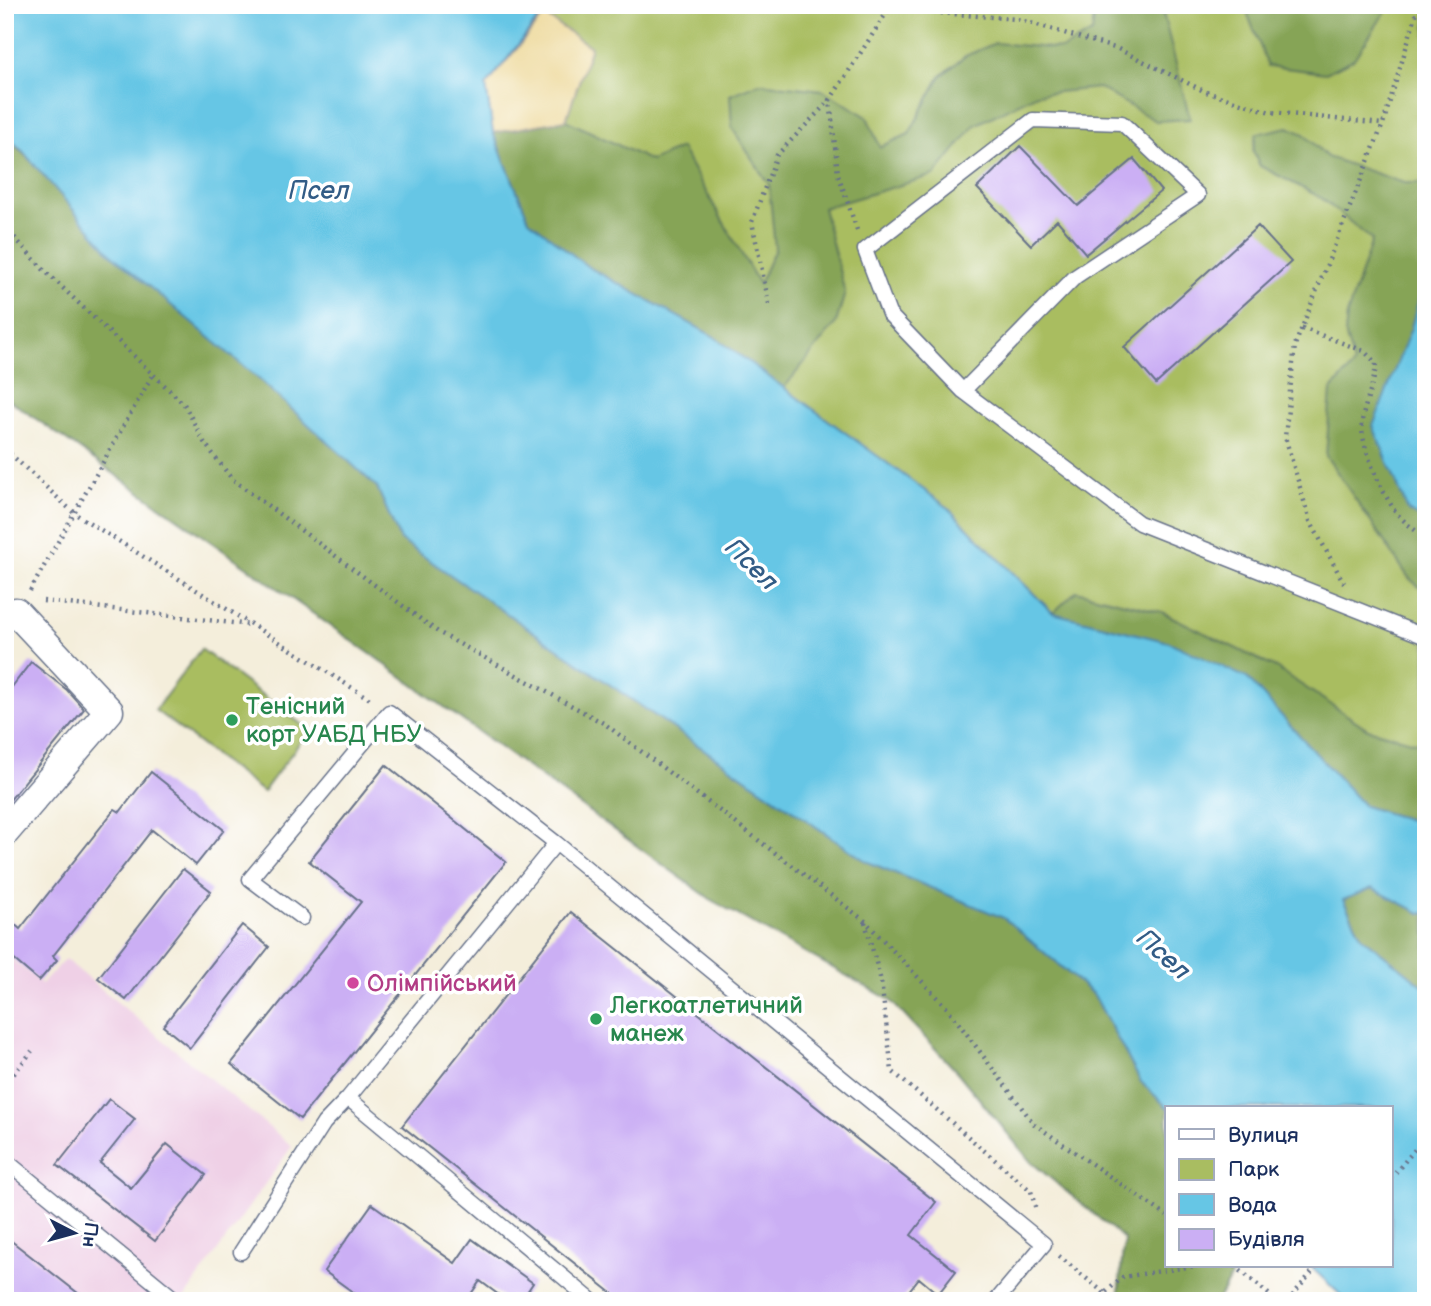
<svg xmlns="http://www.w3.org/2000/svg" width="1431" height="1306" viewBox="0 0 1431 1306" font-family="'Balsamiq Sans',sans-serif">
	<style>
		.built { fill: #efd0e6 }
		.green { fill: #a9bd61; stroke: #627660; stroke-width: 2 }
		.forest { fill: #86a457; stroke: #506a5a; stroke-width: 2 }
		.sand { fill: #eeda9e; stroke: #84847e; stroke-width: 2 }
		.water { fill: #66c6e5; stroke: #407aa2; stroke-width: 2 }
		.building { fill: #cbaff4 }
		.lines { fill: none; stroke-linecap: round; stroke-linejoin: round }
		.service-casing { stroke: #67728a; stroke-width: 17 }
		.minor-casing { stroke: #67728a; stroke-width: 31 }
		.path { stroke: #67728a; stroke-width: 4.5; stroke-dasharray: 2 5; stroke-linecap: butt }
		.service { stroke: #fff; stroke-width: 14 }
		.minor { stroke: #fff; stroke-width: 28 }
		.leisure-dot { fill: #2e9e5b; stroke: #fff; stroke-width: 2.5 }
		.hotel-dot { fill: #d1479c; stroke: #fff; stroke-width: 2.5 }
		.labels { text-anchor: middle; stroke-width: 7; stroke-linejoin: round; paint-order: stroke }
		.leisure-label { font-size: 24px; fill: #27864d; stroke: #fff; text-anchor: start }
		.hotel-label { font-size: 24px; fill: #b23c85; stroke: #fff; text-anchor: start }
		.water-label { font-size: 26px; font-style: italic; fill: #325c86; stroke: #fff }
	</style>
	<rect width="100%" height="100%" fill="#fff"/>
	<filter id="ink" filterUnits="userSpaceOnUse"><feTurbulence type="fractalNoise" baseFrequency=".0143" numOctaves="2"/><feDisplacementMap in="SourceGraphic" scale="14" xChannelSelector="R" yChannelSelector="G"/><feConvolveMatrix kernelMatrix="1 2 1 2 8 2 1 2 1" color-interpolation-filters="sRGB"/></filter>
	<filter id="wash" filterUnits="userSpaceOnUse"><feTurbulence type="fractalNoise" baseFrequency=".00686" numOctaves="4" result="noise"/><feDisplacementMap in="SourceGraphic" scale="28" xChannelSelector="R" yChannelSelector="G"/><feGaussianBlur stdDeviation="1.57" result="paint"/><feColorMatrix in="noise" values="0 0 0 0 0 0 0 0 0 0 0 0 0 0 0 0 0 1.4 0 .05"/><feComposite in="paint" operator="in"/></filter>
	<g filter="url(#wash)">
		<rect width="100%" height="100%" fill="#f4eedb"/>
		<!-- built -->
		<path class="built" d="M5 955 42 984 65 959 292 1146 182 1301H5Z"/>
		<!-- green -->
		<path class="green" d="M549 5H1426V274L1411 328 1408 511 1426 522V825L1053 613 946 506 713 336 493 133Z
			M201 649 309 730 263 792 155 710Z"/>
		<!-- forest -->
		<path class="forest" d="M1095 5H1166L1164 17 1190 119 1156 121 1099 88 1037 94 975 125 935 175 823 208 845 293 836 323 784 388 713 336 588 267 529 220 493 133 566 120 651 161 681 148 759 284 775 249 769 185 732 128 730 95 759 83 823 90 867 117 880 147 909 134 940 77 965 56 995 43 1062 49 1092 33Z
			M1244 5H1390L1354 59 1326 73 1268 66Z
			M1288 127 1304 134 1327 157 1404 183H1420L1426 178V274L1411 328 1408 511 1426 522V593L1409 578 1326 456 1331 390 1354 365 1345 333 1347 315 1372 240 1320 197 1260 166 1253 151 1256 134Z
			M5 136 261 381 377 487 400 540 866 861 1004 918 1094 995 1141 1082 1168 1108 1167 1266H1237L1217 1301H1118L1124 1239 1031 1162 958 1073 890 1000 713 901 372 655 5 397Z
			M1076 591 1162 612 1276 668 1368 729 1426 745V825L1364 806 1247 678 1053 613Z
			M1372 888 1420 913H1426V988L1362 937 1343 900Z"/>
		<!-- sand -->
		<path class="sand" d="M544 15 591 47 566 120 493 133 486 86Z"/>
		<!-- water -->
		<path class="water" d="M5 5H549L486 86 493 133 529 220 588 267 713 336 946 506 1053 613 1169 642 1247 678 1364 806 1426 825V913H1420L1372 888 1343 900 1362 937 1426 988V1301H1347L1310 1266H1391V1108H1168L1141 1082 1094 995 1004 918 866 861 400 540 377 487 261 381 113 256 20 148 5 136Z
			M1426 274V522L1408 511 1373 426 1411 328Z"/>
		<g id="blocks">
			<!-- building -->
			<path class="building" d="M1020 146 1078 206 1134 159 1161 191 1086 254 1057 220 1031 245 977 188Z
				M1258 226 1291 262 1156 384 1124 347Z
				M31 662 67 690 84 709 5 806V696Z
				M386 765 506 862 300 1119 231 1064 361 902 309 861Z
				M151 772 224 830 196 865 152 830 53 956 57 960 39 981 5 952V916L20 929 115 809 120 812Z
				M183 869 211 891 126 1000 98 978Z
				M571 912 936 1202 911 1235 956 1271 938 1294 919 1278 901 1301H622L402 1126Z
				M242 925 269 947 190 1048 163 1026Z
				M109 1099 135 1119 100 1163 131 1188 167 1144 206 1175 155 1241 57 1165Z
				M372 1204 455 1263 472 1239 533 1283 521 1301H507L480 1281 466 1301H365L324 1271Z
				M5 1236 88 1301H5Z"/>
		</g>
	</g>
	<g filter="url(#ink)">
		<use href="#blocks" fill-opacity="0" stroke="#67728a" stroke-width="2"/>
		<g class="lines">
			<!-- service casing -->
			<g class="service-casing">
				<path id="service" d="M963 391 1075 277 1198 195 1122 123 1033 120 865 250 889 314 963 391 1139 523 1426 637
					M302 918 250 879 389 712 556 843
					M5 1160 177 1301
					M241 1252 324 1123 348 1098
					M592 1301 348 1098 556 843 1044 1244 996 1301"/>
			</g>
			<!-- minor casing -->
			<g class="minor-casing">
				<path id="minor" d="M5 616 16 612 109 711 5 832"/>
			</g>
			<!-- path -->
			<path class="path" d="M5 227 43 269 184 404 204 442 232 479 438 632 605 724 865 921 948 1009 1034 1124 1167 1216
				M857 230 838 174 830 100 889 9 1017 19 1118 49 1206 92 1270 112 1383 124
				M769 304 752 222 777 155 830 100
				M1302 328 1364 351 1376 363C1375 384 1365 401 1362 421 1359 444 1385 501 1400 517 1408 525 1417 532 1426 538
				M5 449 74 513 373 701
				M1344 583 1310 521 1285 437 1295 345 1383 124 1419 5
				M30 591 153 374
				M43 601 250 625
				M865 922 881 981 892 1071 1031 1191 1036 1210
				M5 1085 32 1051
				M1391 1178 1426 1136
				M1059 1256 1114 1301
				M1235 1266 1277 1301
				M1106 1292 1123 1277 1194 1266
				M1288 1301 1317 1266"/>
			<!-- service -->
			<use href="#service" class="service"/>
			<!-- minor -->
			<use href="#minor" class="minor"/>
		</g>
	</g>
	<!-- markers -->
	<g class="leisure-dot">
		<circle cx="232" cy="720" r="7"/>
		<circle cx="596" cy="1019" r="7"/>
	</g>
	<circle class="hotel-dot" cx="353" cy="983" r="7"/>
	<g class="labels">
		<!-- leisure labels -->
		<g class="leisure-label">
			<text x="246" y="714">Тенісний<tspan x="246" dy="28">корт УАБД НБУ</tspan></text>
			<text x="610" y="1013">Легкоатлетичний<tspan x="610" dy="28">манеж</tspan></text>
		</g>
		<!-- hotel labels -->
		<g class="hotel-label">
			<text x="367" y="991">Олімпійський</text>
		</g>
		<!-- water labels -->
		<g class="water-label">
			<text x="319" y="199">Псел</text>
			<text transform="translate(752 564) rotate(44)" y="9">Псел</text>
			<text transform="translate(1164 954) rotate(42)" y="9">Псел</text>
		</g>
	</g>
	<!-- margin -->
	<rect width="1431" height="1306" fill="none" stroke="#fff" stroke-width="28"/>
	<!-- legend -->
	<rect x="1165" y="1106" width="228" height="161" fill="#ffffff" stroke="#a4acbf" stroke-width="2"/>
	<rect x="1179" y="1129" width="35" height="10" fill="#ffffff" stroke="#a4acbf" stroke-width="2"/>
	<text x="1228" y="1142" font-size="21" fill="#1b2f5e">Вулиця</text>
	<rect x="1179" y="1159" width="35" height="21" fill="#a9bd61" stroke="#a4acbf" stroke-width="2"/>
	<text x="1228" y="1176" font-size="21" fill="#1b2f5e">Парк</text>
	<rect x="1179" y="1194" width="35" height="21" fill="#66c6e5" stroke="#a4acbf" stroke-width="2"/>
	<text x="1228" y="1212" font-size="21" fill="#1b2f5e">Вода</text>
	<rect x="1179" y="1229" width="35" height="21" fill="#cbaff4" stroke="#a4acbf" stroke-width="2"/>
	<text x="1228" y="1246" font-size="21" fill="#1b2f5e">Будівля</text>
	<!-- north arrow -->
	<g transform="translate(74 1233) rotate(96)" stroke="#ffffff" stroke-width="5" paint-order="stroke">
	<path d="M0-5L12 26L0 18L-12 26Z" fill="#1b2f5e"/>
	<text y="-10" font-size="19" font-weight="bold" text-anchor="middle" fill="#1b2f5e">Пн</text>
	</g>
</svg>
